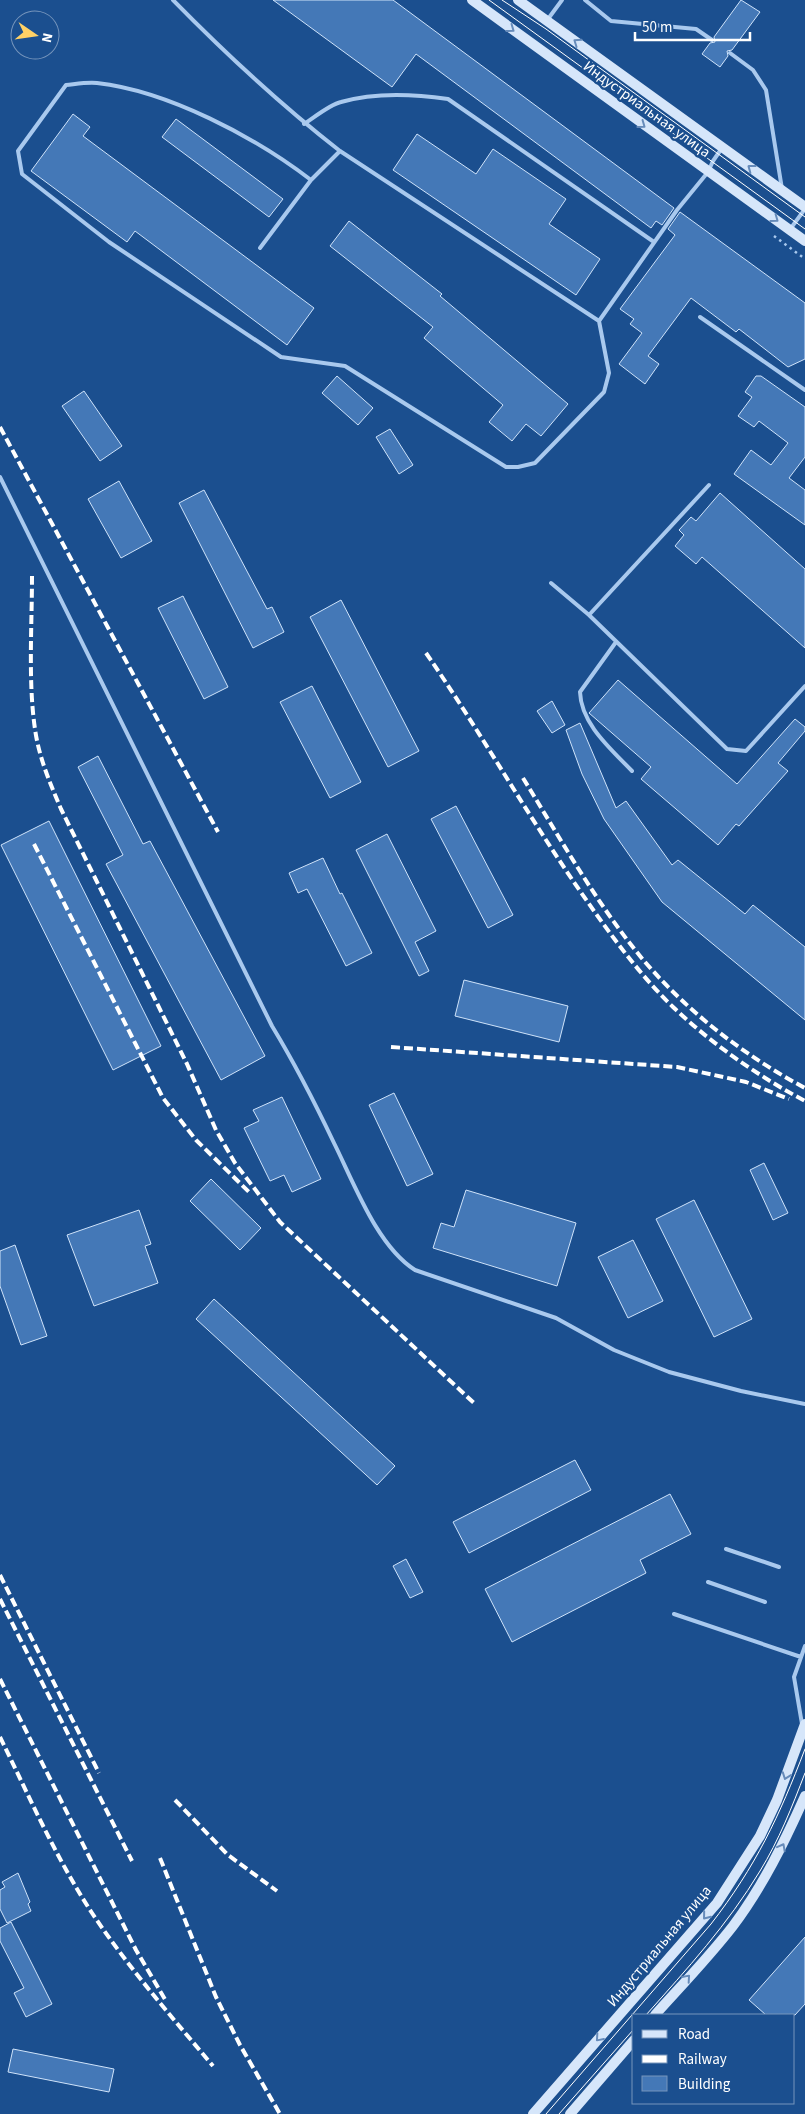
<svg xmlns="http://www.w3.org/2000/svg" width="805" height="2114" viewBox="0 0 805 2114" font-family="'Source Sans 3',sans-serif">
	<style>
		.building { fill: #4478b7; stroke: #cfe3fa }
		.lines { fill: none; stroke-linecap: round; stroke-linejoin: round }
		.path { stroke: #a9c9ee; stroke-width: 2.5; stroke-dasharray: 2.5 4; stroke-linecap: butt }
		.lane { stroke: #a9c9ee; stroke-width: 4 }
		.secondary { stroke: #d6e6fa; stroke-width: 10 }
		.tram { stroke: #fff; stroke-width: 1 }
		.rail { stroke: #fff; stroke-width: 4; stroke-dasharray: 9 4; stroke-linecap: butt }
		.oneway { stroke: #668bba }
		.labels { text-anchor: middle; stroke-width: 4.5; stroke-linejoin: round; paint-order: stroke }
		.street-label { font-size: 15px; fill: #fff; stroke: #1b4f8f }
	</style>
	<rect width="100%" height="100%" fill="#1b4f8f"/>
	<!-- building -->
	<path class="building" d="M273 0H393L674 208 662 225 656 221 651 228 416 54 392 87Z
		M741 0 760 12 732 50 727 51 728 56 720 67 702 54 710 43 715 42 714 37Z
		M73 114 90 127 83 136 314 308 287 345 135 231 127 242 31 171Z
		M176 119 283 199 269 217 162 137Z
		M417 134 476 174 493 149 566 199 549 224 600 259 576 295 393 170Z
		M680 212 805 303V359L788 367 739 329 736 332 691 298 648 356 659 364 645 384 619 364 642 333 630 324 634 319 620 309 675 235 668 229Z
		M349 221 442 294 440 296 568 404 541 436 526 424 512 441 489 422 503 405 424 338 433 327 330 246Z
		M337 376 373 408 358 425 322 393Z
		M756 376H761L805 407V457L789 478 805 490V525L734 474 751 450 771 465 788 443 759 421 754 427 738 416 752 397 745 392Z
		M84 391 122 446 100 461 62 406Z
		M390 429 413 465 399 474 376 437Z
		M119 481 152 541 121 558 88 499Z
		M204 490 267 609 272 607 284 632 253 648 179 503Z
		M720 493 805 569V648L702 557 696 564 675 546 684 535 679 530 691 517 696 521Z
		M183 596 228 687 204 699 158 608Z
		M341 600 419 751 388 767 310 617Z
		M618 680 737 784 795 719 805 727V731L778 763 788 771 739 826 736 824 718 845 641 779 651 767 589 713Z
		M312 686 361 782 330 798 280 702Z
		M552 701 565 725 552 733 537 711Z
		M580 723 616 808 626 801 672 865 678 860 745 914 753 905 805 947V1020L662 902 604 819 582 774 566 730Z
		M98 756 143 844 150 841 265 1056 221 1080 106 864 123 855 78 767Z
		M456 806 513 915 488 928 431 819Z
		M49 821 161 1046 113 1070 1 845Z
		M387 834 436 931 415 942 429 971 419 976 356 850Z
		M323 858 340 894 342 893 372 953 346 966 307 889 298 893 289 873Z
		M464 980 568 1006 559 1042 455 1016Z
		M394 1093 433 1174 407 1186 369 1105Z
		M282 1097 321 1179 292 1192 284 1175 270 1181 244 1128 259 1121 253 1110Z
		M764 1163 788 1213 773 1220 750 1170Z
		M211 1179 261 1228 240 1250 190 1201Z
		M466 1190 576 1223 557 1286 433 1248 441 1223 454 1227Z
		M694 1200 752 1319 714 1337 656 1219Z
		M139 1210 151 1244 145 1246 158 1283 94 1306 67 1235Z
		M633 1240 663 1301 628 1318 598 1257Z
		M15 1245 47 1336 21 1345 0 1286V1251Z
		M214 1299 395 1466 377 1485 196 1319Z
		M575 1460 591 1490 469 1553 453 1522Z
		M670 1494 691 1534 640 1560 646 1573 512 1642 485 1589Z
		M406 1559 423 1592 410 1598 393 1566Z
		M18 1873 30 1902 28 1904 31 1911 7 1923 0 1909V1890L5 1887 2 1882Z
		M11 1922 52 2004 26 2017 14 1993 24 1988 0 1941V1928Z
		M805 1937V2004L795 2015H766L749 2000Z
		M13 2049 114 2069 109 2092 8 2072Z"/>
	<g class="lines">
		<!-- path -->
		<path class="path" d="M774 236 805 259"/>
		<!-- lane -->
		<path class="lane" d="M173 0C225 53 281 105 340 151L599 321
			M585 0 611 21 696 29 712 40
			M548 19 562 0
			M730 53 753 70 766 90 782 189
			M304 124C315 117 329 105 341 102 375 92 414 94 448 99L654 242
			M340 151 311 180C255 137 168 91 97 83 87 82 76 84 66 85L18 151 22 174 109 242 281 357 345 366 506 467H518L535 463 604 392 609 373 599 321 677 210 708 172 713 161 722 148
			M791 228 805 209
			M260 248 311 180
			M700 317 805 390
			M0 477 272 1026C295 1064 315 1103 334 1143 354 1183 377 1246 415 1270L556 1318 614 1350 669 1372 741 1391 805 1404
			M551 583 589 615 727 749 746 751 805 686
			M589 615 709 485
			M616 642 580 692C581 724 611 749 632 771
			M726 1549 779 1567
			M708 1582 765 1602
			M674 1614 801 1657
			M802 1724 794 1677 805 1646"/>
		<!-- secondary -->
		<path class="secondary" d="M472 0 805 241
			M518 0 805 207
			M655 2015C681 1986 709 1957 733 1926 763 1886 785 1841 805 1796
			M533 2114 717 1903 760 1836 777 1800 805 1724
			M570 2114 634 2040"/>
		<!-- tram -->
		<path class="tram" d="M489 0 805 229
			M502 0 546 29 805 217
			M646 2015C687 1969 728 1924 760 1871 779 1840 792 1807 805 1773
			M546 2114 711 1924C756 1866 779 1817 805 1749
			M559 2114 634 2029"/>
		<!-- rail -->
		<path class="rail" d="M0 427 218 832
			M32 576C32 625 28 682 35 729 39 758 50 783 61 809L187 1064 216 1130 235 1163 280 1222 475 1404
			M426 653C482 734 530 820 587 901 613 938 640 975 673 1007 712 1044 758 1076 805 1101
			M523 778C560 838 595 901 640 956 685 1010 743 1055 805 1088
			M34 844 163 1098 196 1140 249 1192
			M391 1047 677 1067 746 1082 789 1099
			M0 1575 99 1773
			M0 1599 132 1861
			M0 1679 136 1950 166 2001
			M0 1737C29 1796 56 1858 92 1913 128 1967 171 2016 213 2066
			M175 1800 228 1855 277 1891
			M160 1858 216 1997 240 2045 280 2114"/>
	</g>
	<!-- one-way arrows -->
	<defs><path id="oneway-chevron" d="M-2-3.5L2.5 0L-2 3.5" fill="none" stroke-width="1.6" stroke-linecap="round" stroke-linejoin="round" transform="scale(1.25)"/></defs>
	<g class="oneway">
		<use href="#oneway-chevron" transform="translate(511 29) rotate(36)"/>
		<use href="#oneway-chevron" transform="translate(577 42) rotate(-145)"/>
		<use href="#oneway-chevron" transform="translate(642 125) rotate(36)"/>
		<use href="#oneway-chevron" transform="translate(751 168) rotate(-143)"/>
		<use href="#oneway-chevron" transform="translate(775 219) rotate(36)"/>
		<use href="#oneway-chevron" transform="translate(786 1776) rotate(110)"/>
		<use href="#oneway-chevron" transform="translate(782 1847) rotate(-62)"/>
		<use href="#oneway-chevron" transform="translate(706 1916) rotate(129)"/>
		<use href="#oneway-chevron" transform="translate(687 1978) rotate(-49)"/>
		<use href="#oneway-chevron" transform="translate(599 2038) rotate(131)"/>
	</g>
	<g class="labels">
		<!-- street labels -->
		<g class="street-label">
			<text transform="translate(647 109) rotate(36)" y="5">Индустриальная улица</text>
			<text transform="translate(659 1946) rotate(-50)" y="5">Индустриальная улица</text>
		</g>
	</g>
	<!-- legend -->
	<rect x="632" y="2014" width="162" height="90" fill="#1b4f8f" stroke="#7695bc"/>
	<rect x="642" y="2030" width="25" height="8" fill="#d6e6fa" stroke="#7695bc"/>
	<text x="678" y="2039" font-size="15" fill="#ffffff">Road</text>
	<rect x="642" y="2055" width="25" height="8" fill="#ffffff" stroke="#7695bc"/>
	<text x="678" y="2064" font-size="15" fill="#ffffff">Railway</text>
	<rect x="642" y="2076" width="25" height="15" fill="#4478b7" stroke="#7695bc"/>
	<text x="678" y="2089" font-size="15" fill="#ffffff">Building</text>
	<!-- north arrow -->
	<g transform="translate(35 35) rotate(103)"><circle r="24" fill="#1b4f8f" stroke="#7695bc"/>
	<path d="M0-4L9 19L0 12L-9 19Z" fill="#ffd166"/>
	<text y="-8" font-size="14" font-weight="bold" text-anchor="middle" fill="#ffffff">N</text>
	</g>
	<!-- scale -->
	<path d="M635 32v8h115v-8" fill="none" stroke="#ffffff" stroke-width="2.5"/>
	<text x="642" y="32" font-size="15" fill="#ffffff" stroke="#1b4f8f" stroke-width="4" paint-order="stroke">50 m</text>
</svg>
